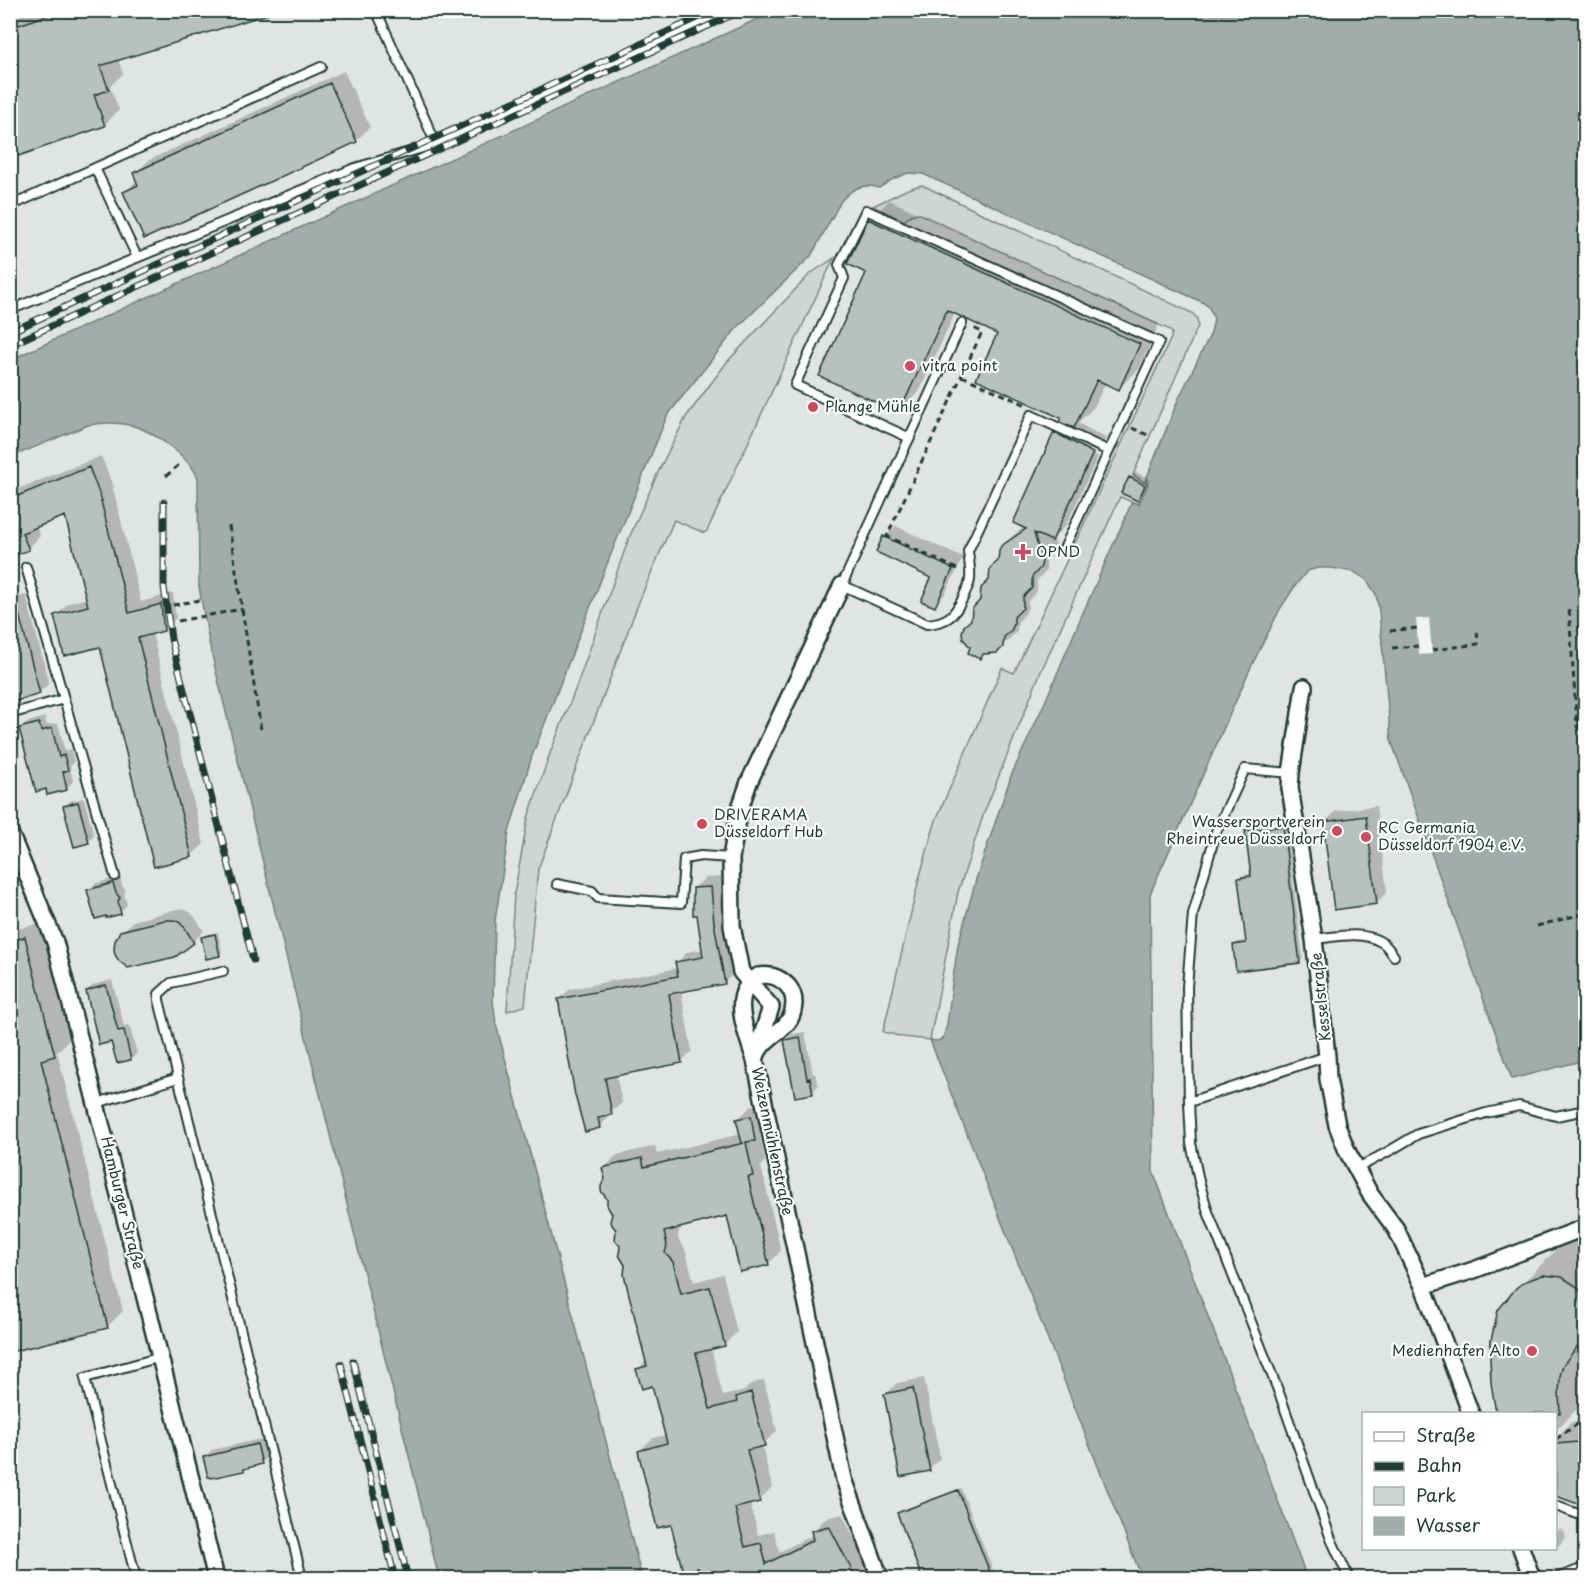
<svg xmlns="http://www.w3.org/2000/svg" width="1596" height="1589" viewBox="0 0 1596 1589" font-family="'Playpen Sans',sans-serif">
	<style>
		.built { fill: #e0e4e3; fill-rule: evenodd }
		.green { fill: #ced5d3; stroke: #768984; stroke-width: 1.5 }
		.water { fill: #a1adaa; stroke: #6d807b; stroke-width: 1.5 }
		.pier { fill: #f2f3f3 }
		.shadow { fill: #0003 }
		.building { fill: #b7c1bd; stroke: #1f3d34; stroke-width: 1.5 }
		.lines { fill: none; stroke-linecap: round; stroke-linejoin: round }
		.lane-casing { stroke: #1f3d34; stroke-width: 12 }
		.street-casing { stroke: #1f3d34; stroke-width: 20 }
		.path { stroke: #1f3d34; stroke-width: 3; stroke-dasharray: 6 4.5; stroke-linecap: butt }
		.lane { stroke: #fff; stroke-width: 8 }
		.street { stroke: #fff; stroke-width: 15 }
		.rail-casing { stroke: #1f3d34; stroke-width: 7 }
		.rail { stroke: #fff; stroke-width: 4.5; stroke-dasharray: 14; stroke-linecap: butt }
		.poi-dot { fill: #d1495b; stroke: #fff; stroke-width: 2 }
		.labels { text-anchor: middle; stroke-width: 4.5; stroke-linejoin: round; paint-order: stroke }
		.poi-label { font-size: 15px; fill: #1f3d34; stroke: #fff; text-anchor: start }
		.street-label { font-size: 15px; fill: #1f3d34; stroke: #fff }
	</style>
	<rect width="100%" height="100%" fill="#f2f3f3"/>
	<filter id="ink" filterUnits="userSpaceOnUse"><feTurbulence type="fractalNoise" baseFrequency=".0167" numOctaves="2"/><feDisplacementMap in="SourceGraphic" scale="12" xChannelSelector="R" yChannelSelector="G"/><feConvolveMatrix kernelMatrix="1 2 1 2 8 2 1 2 1" color-interpolation-filters="sRGB"/></filter>
	<g filter="url(#ink)">
		<!-- built -->
		<path class="built" d="M11 11H1255L1585 943V1578H11ZM1364 1414H1556V1548H1364Z"/>
		<!-- green -->
		<path class="green" d="M922 185 1192 313 1197 318 1198 326 1133 475 1148 484 1139 505 1120 497 1039 676 984 813 958 892 930 1040 903 1037 883 1032 919 879 936 820 1002 668 1014 673 1171 338 1172 333 1168 329 918 213 911 215 904 221 873 206 908 189Z
			M834 258 707 531 704 533 674 520 640 599 538 869 525 1006 507 1011 514 894 528 818 549 756 577 685 629 538 660 468 686 417 727 362 810 274Z"/>
		<!-- water -->
		<path class="water" d="M775 11H1585V1060L1512 1079 1391 740 1379 611 1376 594 1366 579 1354 572 1332 568H1318L1307 571 1295 586 1280 609 1250 669 1150 894 1153 1171 1307 1578H1142L930 1040 938 1041 943 1038 947 1025 952 985 958 945 977 876 1011 776 1045 702 1082 615 1132 502 1139 504 1148 484 1145 482 1178 400 1211 333 1214 319 1209 307 1202 302 923 174 908 173 893 179 879 188C863 183 852 188 841 201L811 256 736 329 667 416 611 554 532 756 509 832 495 921 493 1001 496 1024 642 1578H439L210 647 199 587 198 478C192 464 182 456 171 447 143 425 123 419 88 425L11 457 10 360Z"/>
		<!-- pier -->
		<path class="pier" d="M1429 618 1432 654 1419 655 1416 619Z"/>
		<!-- shadow -->
		<path class="shadow" d="M34 10H273L118 59 123 74 110 86 119 110 104 125 10 157V19Z
			M344 71 370 127 356 141 125 193 137 180 135 174 149 160Z
			M889 200 1159 324 1139 369 1119 388 1106 382 1094 407 1078 423 1106 438 1099 454 1060 434V437L1098 457 1066 525 1054 538 1056 545 1055 551 1046 561V571L1037 580V591L1028 601V608L1025 614 1018 622 1017 631 996 652H986L981 657 973 621 999 561 1002 547 1017 532 1024 527 1056 433 1066 423 999 333 955 313 919 392 899 411 868 273 849 264 870 220Z
			M101 456 114 487 113 488 141 602 173 593 176 618 164 630 152 633 204 844 191 856 101 646 56 616 68 603 88 598 66 514 36 526 40 536 28 549 10 550V492Z
			M1136 472 1150 479 1143 494 1137 499 1130 478Z
			M896 526 963 558 945 594 934 605 933 577 884 537Z
			M26 595 49 683 39 693 10 687V599Z
			M45 717 47 725 58 723 65 751 71 749 74 762 70 767 73 781 67 788 21 728 28 722Z
			M84 798 94 836 88 841 65 807 70 801Z
			M1376 806 1387 892 1376 903 1325 822 1336 811Z
			M1286 824 1303 958 1300 962 1234 946 1238 942 1247 941 1239 879 1242 875 1252 874 1247 831 1250 828Z
			M120 877 122 886 126 890 124 893 127 905 120 912 89 890 96 883Z
			M721 877 724 911 735 972 724 983 681 991 692 1051 681 1062 616 1074 622 1103 609 1114 610 1116 599 1127 559 999 570 989 678 968 677 963 687 952 704 949 694 888 705 878Z
			M177 909H184L190 912 195 917 204 931 193 942 122 932 133 921Z
			M40 923 69 1040 57 1052 123 1311 108 1326 10 1351V931Z
			M218 932 222 952 219 955 203 938 206 935Z
			M112 980 124 1026 129 1025 137 1053 131 1059 118 1062 113 1041 87 991 93 985Z
			M805 1032 813 1074 815 1073 818 1086 812 1092 786 1040 792 1034Z
			M763 1104 768 1126 760 1134 765 1161 761 1166 781 1251 768 1264 728 1214 679 1227 678 1239 685 1249 694 1282 723 1274 737 1332 724 1345 711 1348 723 1396 744 1391 751 1384 764 1380 777 1431 762 1445 772 1487 759 1501 750 1503 758 1535 774 1531 779 1552 813 1535V1531L826 1518 842 1514 875 1578H702L699 1566 672 1523 639 1451 653 1438 666 1435 653 1384 638 1369 647 1360 603 1169 617 1155 655 1146 657 1154 741 1134 738 1119 751 1106Z
			M1586 1232V1400L1556 1430V1414H1498L1496 1409 1518 1288 1564 1242Z
			M924 1378 940 1458 929 1469 886 1394 897 1383Z
			M1586 1421V1505L1556 1494V1438L1571 1422Z
			M264 1438 268 1456 261 1463 205 1457 212 1450Z
			M961 1488 996 1578H924L899 1514 902 1511Z
			M1561 1529 1565 1533 1566 1538 1556 1548V1531Z"/>
		<!-- building -->
		<path class="building" d="M62 10H267L268 14 100 66 109 90 94 95 105 126 10 159V28Z
			M330 83 357 142 144 239 123 192 138 185 133 173Z
			M868 219 1140 344 1119 390 1097 380 1074 428 1059 422 1061 418 976 379 997 334 947 310 899 413 819 376 866 273 847 264Z
			M1054 432 1093 453 1052 541 1034 533 1042 561 1041 567 1032 577V588L1023 597V608L1014 617V624L1011 631 1004 637 1003 647 997 653 983 654 981 659 968 653 970 647 963 639 962 632 964 626 971 620 972 609 980 600 981 588 989 580 990 568 998 561 999 551 1001 546 1026 529 1013 523Z
			M89 467 102 501H101L129 613 161 604 164 631 138 638 192 857 154 867 100 647 64 656 54 615 88 606 65 516 22 533 29 550 10 557V499Z
			M1129 477 1145 485 1138 501 1121 493Z
			M883 536 953 569 935 607 921 601 931 578 876 552Z
			M10 599H15L40 694 13 702 10 693Z
			M39 723 41 731 52 728 59 757 64 755 68 770 63 772 67 790 47 795 46 789 36 792 19 728Z
			M78 802 89 843 74 847 63 806Z
			M1366 816 1377 904 1334 910 1323 822Z
			M1283 826 1300 963 1236 971 1233 945 1246 943 1238 878 1251 876 1245 831Z
			M113 883 116 893 120 898 118 901 121 914 106 918V916L95 919 87 890Z
			M711 887 714 923 725 984 669 994 682 1063 605 1078 612 1115 598 1118 600 1128 585 1132 575 1095 558 999 678 976 675 962 703 957 697 915H693V888Z
			M165 920H173L179 922 185 928 194 943 175 957 128 968 119 961 115 955 114 948 115 941 120 931Z
			M215 934 220 956 206 959 201 937Z
			M25 937 55 1056 41 1060 108 1328 10 1352V941Z
			M106 985 118 1031 124 1030 131 1060 117 1063 111 1042 99 1045 86 991Z
			M800 1037 807 1079 810 1078 813 1094 795 1097 784 1040Z
			M751 1116 755 1141 746 1142 753 1176 748 1177 769 1265 740 1272 727 1216 664 1232 667 1245 665 1253 673 1262 681 1294 710 1287 725 1346 696 1353 710 1409 737 1402 736 1397 751 1392 765 1446 747 1450 760 1502 735 1508 745 1547 761 1543 766 1564 813 1540 811 1531 829 1526 856 1578H701L698 1568 683 1572 671 1525 657 1528 638 1451 667 1443 652 1386 642 1389 636 1369 647 1366 624 1275 625 1265 619 1255 620 1246 615 1240 616 1230 610 1222 612 1214 607 1206V1199L601 1191V1186L605 1179 602 1168 642 1158 644 1167 744 1143H742L736 1119Z
			M1543 1275 1562 1277 1576 1286 1586 1297V1335L1563 1365 1560 1376 1559 1393 1560 1413H1496L1491 1383 1490 1357 1491 1340 1498 1310 1517 1287 1526 1281Z
			M913 1388 930 1471 900 1477 884 1394Z
			M1578 1442 1586 1445V1507L1556 1496V1444Z
			M257 1444 262 1464 244 1469V1471L211 1478 210 1477H208L203 1457Z
			M958 1490 992 1578H922L897 1513Z"/>
		<g class="lines">
			<!-- lane casing -->
			<g class="lane-casing">
				<path id="lane" d="M436 144 728 10
					M95 168 137 257
					M10 206 321 67
					M10 310 355 168 436 144 376 10
					M962 323 842 585 927 624C948 622 954 616 963 598 965 592 969 586 970 580 971 570 969 561 968 551L1031 415 1109 451
					M910 438 795 385 844 278 839 265 866 210 1159 342 1063 551
					M26 567 115 876
					M10 714 64 699
					M1291 773 1245 769 1216 832 1193 914 1187 987 1189 1102 1327 1056
					M557 884 592 891 598 898 681 903 684 859 701 856 731 858
					M1314 939C1335 937 1362 930 1381 942 1387 945 1390 951 1394 956
					M223 971 171 983 159 994V1000L302 1578
					M1189 1102 1191 1143 1199 1181 1208 1212 1281 1398 1331 1539 1349 1578
					M97 1103 178 1078
					M1356 1169 1391 1150 1418 1134 1486 1113 1519 1106 1556 1116 1586 1110
					M1556 1506 1586 1517
					M136 1578 85 1378 161 1357
					M1557 1578 1586 1567"/>
			</g>
			<!-- street casing -->
			<g class="street-casing">
				<path id="street" d="M1304 687 1291 773 1290 788 1314 939 1327 1056 1328 1079 1337 1125 1347 1151 1370 1194 1396 1229 1423 1286 1471 1414
					M10 833 55 942 216 1578
					M758 1048 771 1007 741 972 732 926 731 858 739 811 749 782 842 585
					M755 1060C756 1055 758 1051 761 1047 774 1030 793 1029 794 1003 794 996 792 991 788 986 779 976 770 974 758 976 753 980 747 985 745 990 735 1008 749 1041 755 1060L844 1479 880 1578
					M1423 1286 1474 1270 1586 1227
					M1521 1548 1532 1578"/>
			</g>
			<!-- path -->
			<path class="path" d="M962 376 1026 405
				M1132 428 1150 436
				M166 476 181 463
				M229 526 261 730
				M957 569 887 536 982 332 971 327
				M173 605 200 600
				M1569 610 1577 727 1584 725 1586 741
				M178 621 242 609
				M1390 631 1417 628
				M1392 648 1418 646
				M1432 650 1478 644 1477 628
				M1537 926 1586 913
				M1556 1439 1586 1418"/>
			<!-- lane -->
			<use href="#lane" class="lane"/>
			<!-- street -->
			<use href="#street" class="street"/>
			<!-- rail casing -->
			<g class="rail-casing">
				<path id="rail" d="M10 332 715 10
					M10 345 743 10
					M164 502V587L171 639 253 960
					M353 1361 408 1578
					M341 1364 395 1578"/>
			</g>
			<!-- rail -->
			<use href="#rail" class="rail"/>
		</g>
	</g>
	<!-- markers -->
	<g class="poi-dot">
		<circle cx="910" cy="366" r="6"/>
		<circle cx="813" cy="407" r="6"/>
		<path d="M1020 543h6v6h6v6h-6v6h-6v-6h-6v-6h6z"/>
		<circle cx="702" cy="824" r="6"/>
		<circle cx="1337" cy="831" r="6"/>
		<circle cx="1366" cy="837" r="6"/>
		<circle cx="1532" cy="1351" r="6"/>
	</g>
	<g class="labels">
		<!-- poi labels -->
		<g class="poi-label">
			<text x="922" y="371">vitra point</text>
			<text x="825" y="412">Plange Mühle</text>
			<text x="1036" y="557">OPND</text>
			<text x="714" y="820">DRIVERAMA<tspan x="714" dy="17">Düsseldorf Hub</tspan></text>
			<text x="1325" y="827" text-anchor="end">Wassersportverein<tspan x="1325" dy="17">Rheintreue Düsseldorf</tspan></text>
			<text x="1378" y="833">RC Germania<tspan x="1378" dy="17">Düsseldorf 1904 e.V.</tspan></text>
			<text x="1520" y="1356" text-anchor="end">Medienhafen Alto</text>
		</g>
		<!-- street labels -->
		<g class="street-label">
			<text transform="translate(1321 997) rotate(-96)" y="5">Kesselstraße</text>
			<text transform="translate(772 1141) rotate(78)" y="5">Weizenmühlenstraße</text>
			<text transform="translate(122 1203) rotate(76)" y="5">Hamburger Straße</text>
		</g>
	</g>
	<!-- margin -->
	<rect width="1596" height="1589" fill="none" stroke="#fff" stroke-width="36"/>
	<rect x="18" y="18" width="1560" height="1553" fill="none" stroke="#1f3d34" stroke-width="2" filter="url(#ink)"/>
	<!-- legend -->
	<rect x="1362" y="1412" width="195" height="138" fill="#ffffff" stroke="#a5b1ae" stroke-width="1.5"/>
	<rect x="1374" y="1432" width="30" height="9" fill="#ffffff" stroke="#a5b1ae" stroke-width="1.5"/>
	<text x="1416" y="1442" font-size="18" fill="#1f3d34">Straße</text>
	<rect x="1374" y="1462" width="30" height="9" fill="#1f3d34" stroke="#a5b1ae" stroke-width="1.5"/>
	<text x="1416" y="1472" font-size="18" fill="#1f3d34">Bahn</text>
	<rect x="1374" y="1487" width="30" height="18" fill="#ced5d3" stroke="#a5b1ae" stroke-width="1.5"/>
	<text x="1416" y="1502" font-size="18" fill="#1f3d34">Park</text>
	<rect x="1374" y="1517" width="30" height="18" fill="#a1adaa" stroke="#a5b1ae" stroke-width="1.5"/>
	<text x="1416" y="1532" font-size="18" fill="#1f3d34">Wasser</text>
</svg>
